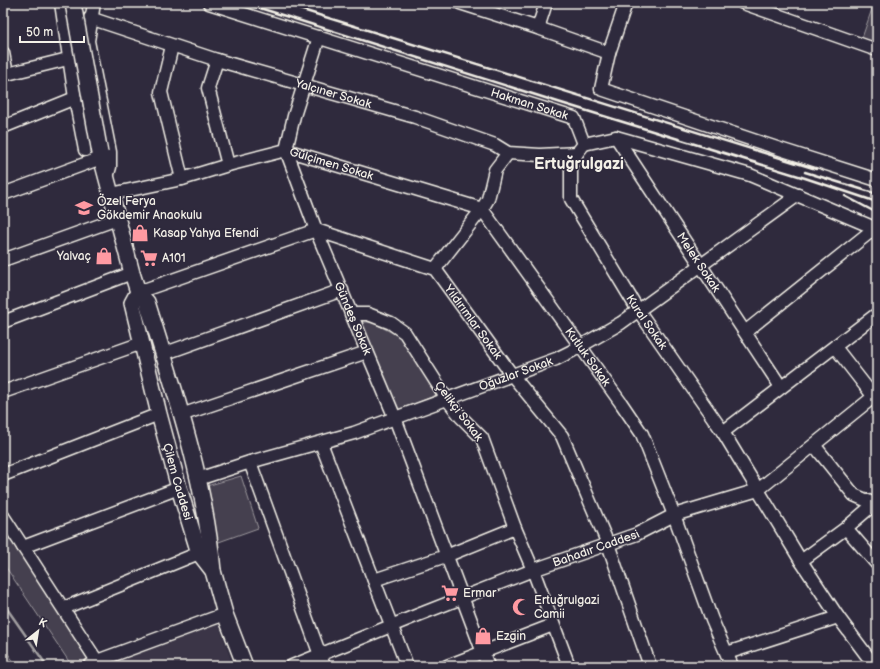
<svg xmlns="http://www.w3.org/2000/svg" width="880" height="669" viewBox="0 0 880 669" font-family="'Balsamiq Sans',sans-serif">
	<style>
		.built { fill: #3b3647 }
		.green { fill: #454050; stroke: #9c989c }
		.lines { fill: none; stroke-linecap: round; stroke-linejoin: round }
		.stream { stroke: #a19ea0; stroke-width: 2.5 }
		.minor-casing { stroke: #f4f1e8; stroke-width: 15 }
		.major-casing { stroke: #f4f1e8; stroke-width: 18 }
		.minor { stroke: #2f2a3d; stroke-width: 12 }
		.major { stroke: #2f2a3d; stroke-width: 15 }
		.rail { stroke: #f4f1e8; stroke-width: 2.5 }
		.major-bridge-casing { stroke: #f4f1e8; stroke-width: 18; stroke-linecap: butt }
		.major-bridge { stroke: #2f2a3d; stroke-width: 15 }
		.labels { text-anchor: middle; stroke-width: 3; stroke-linejoin: round; paint-order: stroke }
		.street-label { font-size: 12px; fill: #f4f1e8; stroke: #2f2a3d }
		.poi-label { font-size: 12px; fill: #f4f1e8; stroke: #2f2a3d; text-anchor: start }
		.district-label { font-size: 16px; font-weight: bold; fill: #f4f1e8; stroke: #2f2a3d }
	</style>
	<rect width="100%" height="100%" fill="#2f2a3d"/>
	<filter id="ink" filterUnits="userSpaceOnUse"><feTurbulence type="fractalNoise" baseFrequency=".025" numOctaves="2"/><feDisplacementMap in="SourceGraphic" scale="8" xChannelSelector="R" yChannelSelector="G"/><feConvolveMatrix kernelMatrix="1 2 1 2 8 2 1 2 1" color-interpolation-filters="sRGB"/></filter>
	<g filter="url(#ink)">
		<!-- built -->
		<path class="built" d="M218 622 233 666H96Z"/>
		<!-- green -->
		<path class="green" d="M874 3H877V44L862 38Z
			M361 322H372L402 338 437 395 396 411Z
			M241 476 258 528 216 543 203 487Z
			M3 521 93 660 83 666H72L3 563Z
			M3 647 17 666H3Z"/>
		<g class="lines">
			<!-- stream -->
			<path class="stream" d="M3 603 47 666"/>
			<!-- minor casing -->
			<g class="minor-casing">
				<g id="minor">
					<path d="M61 3 75 98 85 150"/>
					<path d="M94 3 88 41 110 152V167L107 177"/>
					<path id="s1" d="M209 3 574 118 584 144 616 137 750 175 877 229"/>
					<path d="M460 3 538 28 609 53"/>
					<path d="M626 3 609 53 601 89 783 150 877 180"/>
					<path d="M743 3 877 50"/>
					<path id="s2" d="M90 18 217 60 415 117 495 145 508 153 540 155 577 153"/>
					<path d="M538 28 546 3"/>
					<path id="s3" d="M319 37 294 116 286 150 316 230 395 418 488 666"/>
					<path d="M172 46 161 92 182 179"/>
					<path d="M3 53 7 74"/>
					<path d="M217 60 208 88 228 165"/>
					<path d="M3 75 76 57"/>
					<path d="M3 127 75 98"/>
					<path id="s4" d="M616 137 781 387"/>
					<path id="s5" d="M584 144 577 153 571 168V199L638 310 723 432 801 561 838 617 871 661"/>
					<path d="M3 194 101 158"/>
					<path id="s6" d="M111 194 182 179 228 165 286 150 482 209 621 403 642 434 674 515 712 620 732 666"/>
					<path d="M3 260 117 219"/>
					<path d="M435 269 482 209 488 199 495 170 508 153"/>
					<path id="s7" d="M138 292 316 230 435 269 512 375 562 436 608 544 650 666"/>
					<path d="M351 314H368L391 323 405 333 447 399 461 417 482 438 515 528 533 570 569 666"/>
					<path d="M3 322 132 273"/>
					<path d="M745 332 875 228"/>
					<path d="M835 347 874 397"/>
					<path d="M163 354 342 290"/>
					<path d="M3 392 142 343"/>
					<path d="M181 415 367 352"/>
					<path d="M723 432 877 314"/>
					<path d="M321 443 407 666"/>
					<path d="M814 445 854 495 877 505"/>
					<path d="M250 462 324 666"/>
					<path d="M3 475 159 414"/>
					<path id="s8" d="M198 479 250 462 354 433 556 359 572 351 621 323 798 195"/>
					<path d="M3 516 97 661"/>
					<path d="M846 528 877 564"/>
					<path d="M23 547 179 488"/>
					<path d="M801 561 846 528 874 504"/>
					<path d="M374 580 446 556 515 528"/>
					<path d="M64 608 199 553"/>
					<path d="M727 653 838 617"/>
					<path d="M89 666 97 661 225 614"/>
					<path id="s9" d="M292 666 418 615 533 570 637 534 674 515 758 490 877 394"/>
					<path d="M447 666 553 625"/>
				</g>
			</g>
			<!-- major casing -->
			<g class="major-casing">
				<g id="major">
					<path d="M100 153 132 273 138 292 147 302C174 389 205 479 213 571"/>
					<path id="s10" d="M138 292 132 303 159 414 179 488 199 553 213 571 225 614 245 666"/>
				</g>
			</g>
			<!-- minor -->
			<use href="#minor" class="minor"/>
			<!-- major -->
			<use href="#major" class="major"/>
			<!-- rail -->
			<path class="rail" d="M244 3 558 102 805 178 877 202
				M280 3 816 169
				M805 172 877 194
				M845 196 877 213"/>
			<!-- major-bridge casing -->
			<g class="major-bridge-casing">
				<path id="major-bridge" d="M73 3 100 153"/>
			</g>
			<!-- major-bridge -->
			<use href="#major-bridge" class="major-bridge"/>
		</g>
	</g>
	<!-- icons -->
	<defs>
		<g id="school-bare" transform="scale(1.38)"><path d="M0-5L7-2L0 1L-7-2ZM-4 1L0 2.5L4 1V4Q0 6-4 4Z" fill="#ff9aa2" stroke="#2f2a3d" stroke-width="2.5" paint-order="stroke"/></g>
		<g id="shop-bare" transform="scale(1.38)"><path d="M-5-2.5h2.3a2.7 3.5 0 0 1 5.4 0H5L5.5 6h-11ZM-1.5-2.5h3a1.5 2.3 0 0 0-3 0Z" fill="#ff9aa2" stroke="#2f2a3d" stroke-width="2.5" paint-order="stroke"/></g>
		<g id="supermarket-bare" transform="scale(1.38)"><path d="M-6-5.5h2.5l.6 2H6L4.5 2H-2.5L-4.4-4H-6ZM-1.5 3.2a1.3 1.3 0 1 0 .1 0ZM3 3.2a1.3 1.3 0 1 0 .1 0Z" fill="#ff9aa2" stroke="#2f2a3d" stroke-width="2.5" paint-order="stroke"/></g>
		<g id="mosque-bare" transform="scale(1.38)"><path d="M3.5-4.9A6 6 0 1 0 3.5 4.9A5 5 0 1 1 3.5-4.9Z" fill="#ff9aa2" stroke="#2f2a3d" stroke-width="2.5" paint-order="stroke"/></g>
	</defs>
	<g fill-rule="evenodd">
		<use href="#school-bare" x="84" y="208"/>
		<use href="#shop-bare" x="140" y="233"/>
		<use href="#shop-bare" x="104" y="256"/>
		<use href="#supermarket-bare" x="149" y="258"/>
		<use href="#supermarket-bare" x="450" y="593"/>
		<use href="#mosque-bare" x="521" y="607"/>
		<use href="#shop-bare" x="483" y="636"/>
	</g>
	<g class="labels">
		<!-- street labels -->
		<g class="street-label">
			<text dy="4" stroke="none"><textPath href="#s2" startOffset="255">Yalçıner Sokak</textPath></text>
			<text dy="4" stroke="none"><textPath href="#s1" startOffset="336">Hakman Sokak</textPath></text>
			<text dy="4" stroke="none"><textPath href="#s6" startOffset="228">Gülçimen Sokak</textPath></text>
			<text dy="4" stroke="none"><textPath href="#s4" startOffset="150">Melek Sokak</textPath></text>
			<text dy="4" stroke="none"><textPath href="#s3" startOffset="299">Gündeş Sokak</textPath></text>
			<text dy="4" stroke="none"><textPath href="#s5" startOffset="203">Kural Sokak</textPath></text>
			<text dy="4" stroke="none"><textPath href="#s7" startOffset="379">Yıldırımlar Sokak</textPath></text>
			<text dy="4" stroke="none"><textPath href="#s6" startOffset="567">Kutluk Sokak</textPath></text>
			<text dy="4" stroke="none"><textPath href="#s8" startOffset="335">Oğuzlar Sokak</textPath></text>
			<text transform="translate(459 411) rotate(53)" y="4">Çelikçi Sokak</text>
			<text dy="4" stroke="none"><textPath href="#s10" startOffset="197">Çilem Caddesi</textPath></text>
			<text dy="4" stroke="none"><textPath href="#s9" startOffset="326">Bahadır Caddesi</textPath></text>
		</g>
		<!-- poi labels -->
		<g class="poi-label">
			<text x="97" y="205">Özel Ferya<tspan x="97" dy="14">Gökdemir Anaokulu</tspan></text>
			<text x="153" y="237">Kasap Yahya Efendi</text>
			<text x="91" y="260" text-anchor="end">Yalvaç</text>
			<text x="162" y="262">A101</text>
			<text x="463" y="597">Ermar</text>
			<text x="534" y="604">Ertuğrulgazi<tspan x="534" dy="14">Camii</tspan></text>
			<text x="496" y="640">Ezgin</text>
		</g>
		<!-- district labels -->
		<g class="district-label">
			<text x="579" y="169">Ertuğrulgazi</text>
		</g>
	</g>
	<!-- margin -->
	<rect width="880" height="669" fill="none" stroke="#2f2a3d" stroke-width="16"/>
	<rect x="8" y="8" width="864" height="653" fill="none" stroke="#f4f1e8" stroke-width="1.5" filter="url(#ink)"/>
	<!-- north arrow -->
	<g transform="translate(38 631) rotate(30)" stroke="#2f2a3d" stroke-width="3" paint-order="stroke">
	<path d="M0-3L7 15L0 10L-7 15Z" fill="#f4f1e8"/>
	<text y="-6" font-size="11" font-weight="bold" text-anchor="middle" fill="#f4f1e8">K</text>
	</g>
	<!-- scale -->
	<path d="M20 36v6h64v-6" fill="none" stroke="#f4f1e8" stroke-width="2"/>
	<text x="26" y="36" font-size="12" fill="#f4f1e8" stroke="#2f2a3d" stroke-width="3" paint-order="stroke">50 m</text>
</svg>
